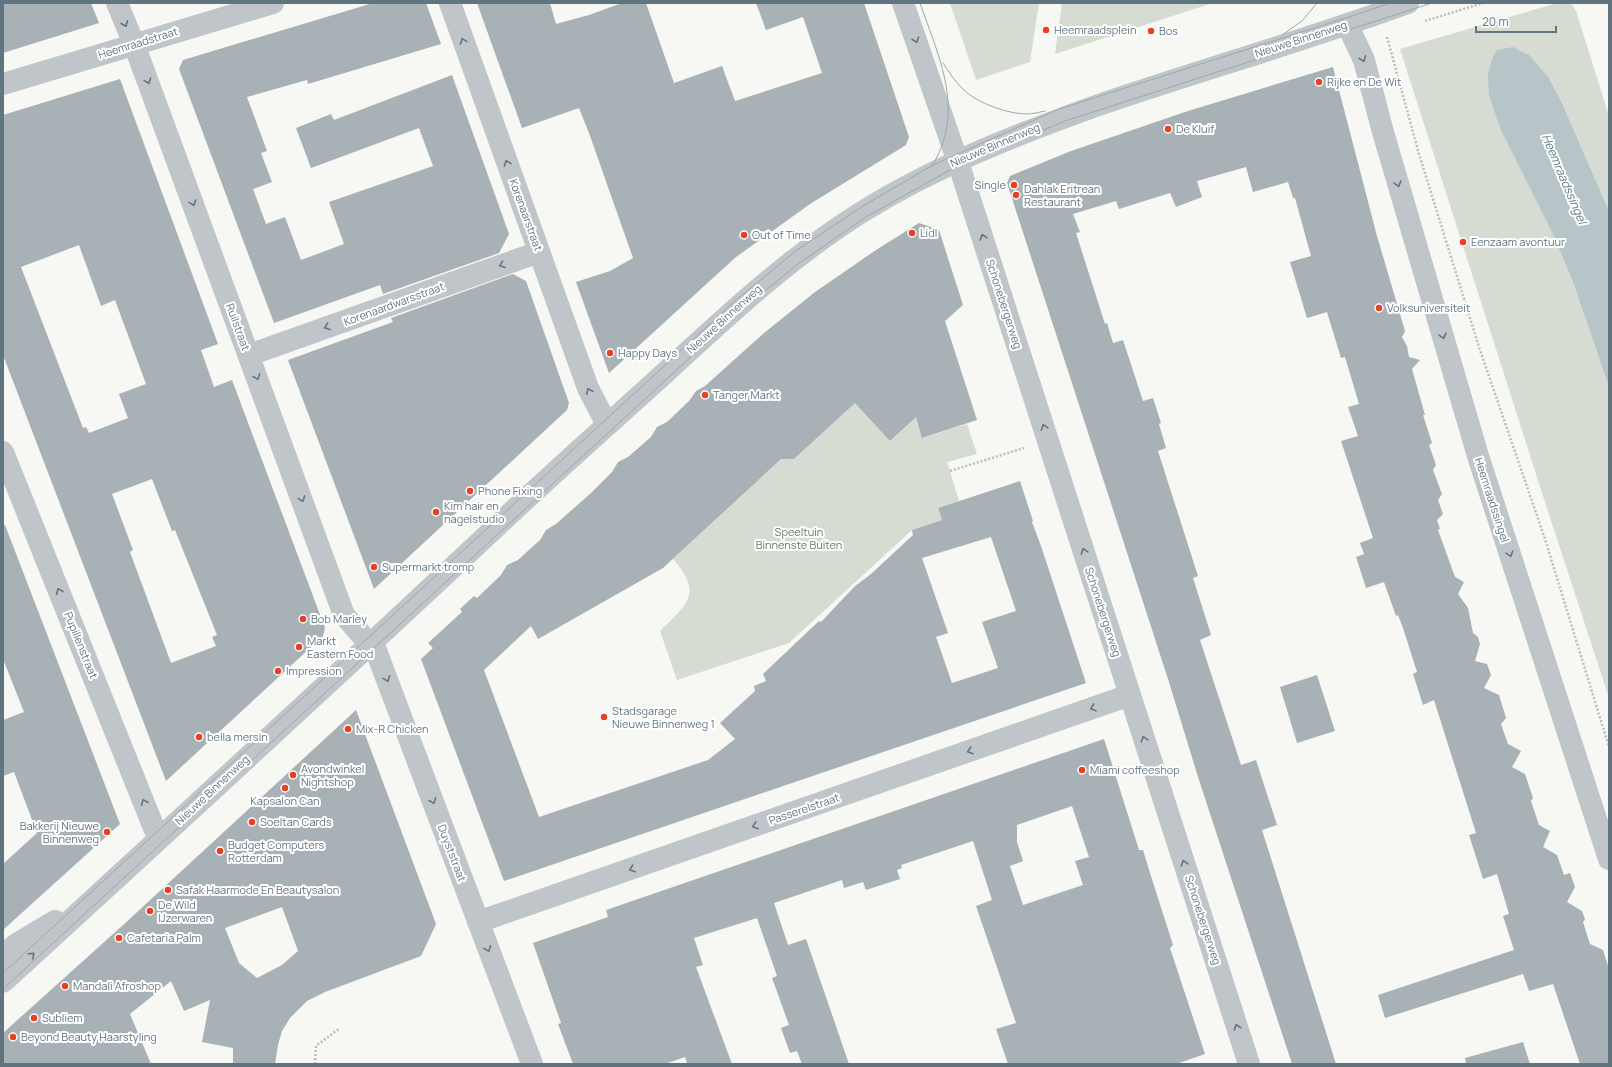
<svg xmlns="http://www.w3.org/2000/svg" width="1612" height="1067" viewBox="0 0 1612 1067" font-family="Manrope,sans-serif">
	<style>
		.green { fill: #d7dcd3 }
		.water { fill: #b7c5c8 }
		.building { fill: #a7b1b6; fill-rule: evenodd }
		.lines { fill: none; stroke-linecap: round; stroke-linejoin: round }
		.path { stroke: #b9bdbf; stroke-width: 2.5; stroke-dasharray: 2 2; stroke-linecap: butt }
		.minor { stroke: #bfc5c8; stroke-width: 22 }
		.tram { stroke: #9ea7ac; stroke-width: 1 }
		.oneway { stroke: #617580 }
		.poi-dot { fill: #e84022; stroke: #fff; stroke-width: 1.5 }
		.labels { text-anchor: middle; stroke-width: 4; stroke-linejoin: round; paint-order: stroke }
		.poi-label { font-size: 11px; fill: #617580; stroke: #fff; text-anchor: start }
		.street-label { font-size: 11px; fill: #617580; stroke: #fff }
		.park-label { font-size: 11px; fill: #667860; stroke: #fff }
		.water-label { font-size: 12px; font-style: italic; fill: #617b82; stroke: #fff }
	</style>
	<rect width="100%" height="100%" fill="#f7f7f4"/>
	<!-- green -->
	<path class="green" d="M950 3H1039L1030 62 976 80Z
		M1062 3H1213L1055 54Z
		M1557 3H1571L1576 11 1609 116V211L1562 103 1549 78 1552 232 1574 285 1609 387V698L1543 496 1400 49Z
		M856 402 890 441 916 417 923 438 967 424 977 454 947 462 959 501 938 508 942 520 912 530 789 643 677 680 660 631C688 604 703 593 673 559L788 452 795 458Z"/>
	<!-- water -->
	<path class="water" d="M1513 47 1529 55 1549 78 1562 103 1609 211V387L1574 285 1552 232 1501 130 1489 96 1488 74 1492 59 1497 50Z"/>
	<!-- building -->
	<path class="building" d="M3 3H91L99 23 3 53Z
		M373 3H426L441 44 308 84 307 80 247 97 267 151 261 153 272 182 253 189 266 224 285 217 301 260 344 244 329 202 433 166 419 128 311 168 296 128 331 114 334 120 452 75 509 234 499 253 383 294 380 285 274 323 179 69 183 60Z
		M477 3H550L556 24 589 15 622 3H646L674 83 722 66 735 101 822 73 803 17 766 30 756 3H864L909 137 906 145 810 204 736 257 609 373 576 282 610 271 633 258 589 133 579 108 522 128Z
		M1333 67 1377 236 1405 331 1402 337 1407 346 1409 357 1420 360 1412 369 1425 415H1423L1432 443 1429 445 1436 465 1433 470 1442 494 1438 500 1443 514 1437 520 1440 529 1438 530 1455 577 1464 582 1458 594 1468 608 1473 633 1478 637 1480 644 1475 661 1487 664 1491 675 1484 688 1499 695 1506 718 1501 724 1508 744 1521 751 1512 767 1525 774 1533 798 1531 801 1539 825 1550 831 1543 847 1557 855 1564 875 1570 873 1575 887 1567 902 1582 911 1585 919 1583 922 1590 944 1603 950 1609 969V1064H1580L1553 984 1529 991 1523 974 1385 1018 1378 995 1514 950 1503 916 1509 914 1497 874 1483 879 1469 835 1476 833 1434 700 1423 705 1413 674 1417 672 1403 628 1398 615 1396 616 1384 582 1366 588 1356 557 1364 554 1360 543 1373 538 1341 441 1358 436 1348 407 1359 404 1345 357 1341 358 1327 312 1307 318 1290 262 1311 256 1295 198H1293L1288 182 1253 192 1246 167 1197 181 1202 197 1176 207 1170 193 1119 209 1116 201 1073 214 1080 232 1076 233 1105 324 1107 323 1113 343 1123 340 1143 401 1153 398 1161 423 1159 424 1166 448 1158 451 1198 576 1193 578 1211 635 1200 640 1241 765 1256 760 1277 825 1262 830 1336 1064H1292L1199 780 1168 679 1007 183 1010 176 1071 151 1188 111Z
		M120 79 218 344 201 350 214 387 232 380 325 628 323 636 166 781 3 355V115ZM79 245 101 306 115 300 146 384 119 394 128 418 89 433 86 427 83 428 21 267ZM152 479 172 531 175 530 217 635 212 637 216 646 171 663 130 552 133 550 112 494Z
		M919 223 939 230 963 305 945 321 977 420 922 438 916 417 890 441 855 403 794 459H781L663 568 538 639 531 626 484 670 539 817 708 760 735 739 720 723 755 691 754 686 766 681 763 674 819 621 821 622 855 586 871 574 913 535 912 530 942 520 938 508 1020 481 1033 521 1032 522 1041 546 1086 683 504 881 421 659 433 648 428 643 462 612 460 609 474 596 477 598 501 575 507 565 518 560 540 540 546 530 556 524 591 493 612 472 618 462 628 457 651 437 657 427 667 422 689 401 696 391 705 386 764 333 815 292 876 250ZM991 537 1016 611 982 622 998 668 952 683 936 637 948 633 922 558Z
		M513 274 526 281 569 403 567 410 374 589 288 360 393 322 391 318Z
		M3 525H5L120 824 3 930V864L37 833 14 772 3 776V720L24 712 3 659Z
		M1317 675 1335 731 1297 743 1280 687Z
		M356 710 436 924 421 956 325 992 307 1001 290 1018 282 1031 278 1045 275 1064H233V1048L202 1042 210 1000 184 1011 171 981 130 1014 151 1064H3V1033L122 926ZM282 907 298 951 282 965 257 978 239 963 225 928Z
		M1104 739 1139 850H1143L1150 873 1173 945 1170 948 1205 1054 1176 1064H1008L996 1029 1016 1023 976 906 992 900 973 841 901 865 902 868 897 870 900 879 866 890 863 882 844 888 842 880 774 903 788 945 806 939 849 1064H802L797 1051 790 1053 781 1028 789 1025 772 978 777 976 757 918 694 938 703 965 696 967 732 1064H687L685 1057 665 1064H573L558 1024 561 1023 533 943 608 917 606 910ZM1072 806 1089 857 1075 861 1083 885 1023 905 1010 866 1023 861 1017 842V825Z
		M1523 1042 1530 1064H1466L1465 1058Z"/>
	<g class="lines">
		<!-- path -->
		<path class="path" d="M1425 21 1483 3
			M1387 37 1419 154 1479 347 1545 539 1609 747
			M950 471 1024 448
			M315 1064 316 1046 340 1028"/>
		<!-- minor -->
		<path class="minor" d="M117 3 134 44 344 615 366 640 375 648 532 1064
			M450 3 588 388 607 425
			M903 3 959 165 1249 1064
			M1347 24 1364 60 1383 132 1478 456 1609 859
			M3 84 273 3
			M249 355 539 252
			M3 452 156 833 161 837
			M478 922 1130 695
			M3 956 15 945 55 921
			M3 982C169 830 334 679 498 525 553 473 610 423 666 372 728 315 790 257 862 212 934 167 1013 136 1093 107 1197 71 1304 41 1408 3"/>
		<!-- tram -->
		<path class="tram" d="M920 3C939 58 966 111 932 166
			M1282 35 1302 21 1317 3
			M943 63C949 72 955 82 964 90 977 103 1008 114 1027 114 1033 114 1040 112 1045 111
			M3 973 735 301 797 250 863 206 933 165 1059 109 1352 16 1390 3
			M3 989 744 308 798 264 866 217 959 165 1065 121 1432 3"/>
	</g>
	<!-- one-way arrows -->
	<defs><path id="oneway-chevron" d="M-2-3.5L2.5 0L-2 3.5" fill="none" stroke-width="1.6" stroke-linecap="round" stroke-linejoin="round"/></defs>
	<g class="oneway">
		<use href="#oneway-chevron" transform="translate(125 24) rotate(67)"/>
		<use href="#oneway-chevron" transform="translate(916 40) rotate(71)"/>
		<use href="#oneway-chevron" transform="translate(463 41) rotate(-110)"/>
		<use href="#oneway-chevron" transform="translate(1363 59) rotate(69)"/>
		<use href="#oneway-chevron" transform="translate(148 81) rotate(70)"/>
		<use href="#oneway-chevron" transform="translate(507 163) rotate(-110)"/>
		<use href="#oneway-chevron" transform="translate(1398 184) rotate(74)"/>
		<use href="#oneway-chevron" transform="translate(193 203) rotate(70)"/>
		<use href="#oneway-chevron" transform="translate(983 237) rotate(-108)"/>
		<use href="#oneway-chevron" transform="translate(502 265) rotate(160)"/>
		<use href="#oneway-chevron" transform="translate(327 327) rotate(160)"/>
		<use href="#oneway-chevron" transform="translate(1443 336) rotate(74)"/>
		<use href="#oneway-chevron" transform="translate(257 377) rotate(70)"/>
		<use href="#oneway-chevron" transform="translate(589 391) rotate(-114)"/>
		<use href="#oneway-chevron" transform="translate(1044 427) rotate(-108)"/>
		<use href="#oneway-chevron" transform="translate(302 499) rotate(70)"/>
		<use href="#oneway-chevron" transform="translate(1084 551) rotate(-108)"/>
		<use href="#oneway-chevron" transform="translate(1510 554) rotate(72)"/>
		<use href="#oneway-chevron" transform="translate(59 591) rotate(-112)"/>
		<use href="#oneway-chevron" transform="translate(387 679) rotate(69)"/>
		<use href="#oneway-chevron" transform="translate(1093 708) rotate(161)"/>
		<use href="#oneway-chevron" transform="translate(1144 739) rotate(-108)"/>
		<use href="#oneway-chevron" transform="translate(970 751) rotate(161)"/>
		<use href="#oneway-chevron" transform="translate(433 801) rotate(69)"/>
		<use href="#oneway-chevron" transform="translate(144 802) rotate(-112)"/>
		<use href="#oneway-chevron" transform="translate(755 826) rotate(161)"/>
		<use href="#oneway-chevron" transform="translate(1184 863) rotate(-108)"/>
		<use href="#oneway-chevron" transform="translate(632 869) rotate(161)"/>
		<use href="#oneway-chevron" transform="translate(488 949) rotate(69)"/>
		<use href="#oneway-chevron" transform="translate(32 955) rotate(-42)"/>
		<use href="#oneway-chevron" transform="translate(1237 1027) rotate(-108)"/>
	</g>
	<!-- markers -->
	<g class="poi-dot">
		<circle cx="1046" cy="30" r="4"/>
		<circle cx="1151" cy="31" r="4"/>
		<circle cx="1319" cy="82" r="4"/>
		<circle cx="1168" cy="129" r="4"/>
		<circle cx="1014" cy="185" r="4"/>
		<circle cx="1016" cy="195" r="4"/>
		<circle cx="912" cy="233" r="4"/>
		<circle cx="744" cy="235" r="4"/>
		<circle cx="1463" cy="242" r="4"/>
		<circle cx="1379" cy="308" r="4"/>
		<circle cx="610" cy="353" r="4"/>
		<circle cx="705" cy="395" r="4"/>
		<circle cx="470" cy="491" r="4"/>
		<circle cx="436" cy="512" r="4"/>
		<circle cx="374" cy="567" r="4"/>
		<circle cx="303" cy="619" r="4"/>
		<circle cx="299" cy="647" r="4"/>
		<circle cx="278" cy="671" r="4"/>
		<circle cx="604" cy="717" r="4"/>
		<circle cx="348" cy="729" r="4"/>
		<circle cx="199" cy="737" r="4"/>
		<circle cx="1082" cy="770" r="4"/>
		<circle cx="293" cy="775" r="4"/>
		<circle cx="285" cy="788" r="4"/>
		<circle cx="252" cy="822" r="4"/>
		<circle cx="107" cy="832" r="4"/>
		<circle cx="220" cy="851" r="4"/>
		<circle cx="168" cy="890" r="4"/>
		<circle cx="150" cy="911" r="4"/>
		<circle cx="119" cy="938" r="4"/>
		<circle cx="65" cy="986" r="4"/>
		<circle cx="34" cy="1018" r="4"/>
		<circle cx="13" cy="1037" r="4"/>
	</g>
	<g class="labels">
		<!-- poi labels -->
		<g class="poi-label">
			<text x="1054" y="34">Heemraadsplein</text>
			<text x="1159" y="35">Bos</text>
			<text x="1327" y="86">Rijke en De Wit</text>
			<text x="1176" y="133">De Kluif</text>
			<text x="1006" y="189" text-anchor="end">Single</text>
			<text x="1024" y="193">Dahlak Eritrean<tspan x="1024" dy="13">Restaurant</tspan></text>
			<text x="920" y="237">Lidl</text>
			<text x="752" y="239">Out of Time</text>
			<text x="1471" y="246">Eenzaam avontuur</text>
			<text x="1387" y="312">Volksuniversiteit</text>
			<text x="618" y="357">Happy Days</text>
			<text x="713" y="399">Tanger Markt</text>
			<text x="478" y="495">Phone Fixing</text>
			<text x="444" y="510">Kim hair en<tspan x="444" dy="13">nagelstudio</tspan></text>
			<text x="382" y="571">Supermarkt tromp</text>
			<text x="311" y="623">Bob Marley</text>
			<text x="307" y="645">Markt<tspan x="307" dy="13">Eastern Food</tspan></text>
			<text x="286" y="675">Impression</text>
			<text x="612" y="715">Stadsgarage<tspan x="612" dy="13">Nieuwe Binnenweg 1</tspan></text>
			<text x="356" y="733">Mix-R Chicken</text>
			<text x="207" y="741">bella mersin</text>
			<text x="301" y="773">Avondwinkel<tspan x="301" dy="13">Nightshop</tspan></text>
			<text x="1090" y="774">Miami coffeeshop</text>
			<text x="285" y="805" text-anchor="middle">Kapsalon Can</text>
			<text x="260" y="826">Soeltan Cards</text>
			<text x="99" y="830" text-anchor="end">Bakkerij Nieuwe<tspan x="99" dy="13">Binnenweg</tspan></text>
			<text x="228" y="849">Budget Computers<tspan x="228" dy="13">Rotterdam</tspan></text>
			<text x="176" y="894">Safak Haarmode En Beautysalon</text>
			<text x="158" y="909">De Wild<tspan x="158" dy="13">IJzerwaren</tspan></text>
			<text x="127" y="942">Cafetaria Palm</text>
			<text x="73" y="990">Mandali Afroshop</text>
			<text x="42" y="1022">Subliem</text>
			<text x="21" y="1041">Beyond Beauty Haarstyling</text>
		</g>
		<!-- street labels -->
		<g class="street-label">
			<text transform="translate(1301 39) rotate(-18)" y="4">Nieuwe Binnenweg</text>
			<text transform="translate(138 43) rotate(-17)" y="4">Heemraadstraat</text>
			<text transform="translate(995 145) rotate(-23)" y="4">Nieuwe Binnenweg</text>
			<text transform="translate(526 215) rotate(70)" y="4">Korenaarstraat</text>
			<text transform="translate(394 304) rotate(-20)" y="4">Korenaardwarsstraat</text>
			<text transform="translate(1004 304) rotate(72)" y="4">Schonebergerweg</text>
			<text transform="translate(724 319) rotate(-42)" y="4">Nieuwe Binnenweg</text>
			<text transform="translate(238 327) rotate(70)" y="4">Ruilstraat</text>
			<text transform="translate(1492 500) rotate(72)" y="4">Heemraadssingel</text>
			<text transform="translate(1103 612) rotate(72)" y="4">Schonebergerweg</text>
			<text transform="translate(81 645) rotate(68)" y="4">Pupillenstraat</text>
			<text transform="translate(212 790) rotate(-43)" y="4">Nieuwe Binnenweg</text>
			<text transform="translate(804 809) rotate(-19)" y="4">Passerelstraat</text>
			<text transform="translate(452 853) rotate(69)" y="4">Duyststraat</text>
			<text transform="translate(1203 920) rotate(72)" y="4">Schonebergerweg</text>
		</g>
		<!-- park labels -->
		<g class="park-label">
			<text x="799" y="536">Speeltuin<tspan x="799" dy="13">Binnenste Buiten</tspan></text>
		</g>
		<!-- water labels -->
		<g class="water-label">
			<text transform="translate(1564 179) rotate(67)" y="4">Heemraadssingel</text>
		</g>
	</g>
	<!-- border -->
	<rect width="1612" height="1067" fill="none" stroke="#617580" stroke-width="8"/>
	<!-- scale -->
	<path d="M1476 26v6h80v-6" fill="none" stroke="#617580" stroke-width="2"/>
	<text x="1482" y="26" font-size="12" fill="#617580" stroke="#ffffff" stroke-width="3" paint-order="stroke">20 m</text>
</svg>
